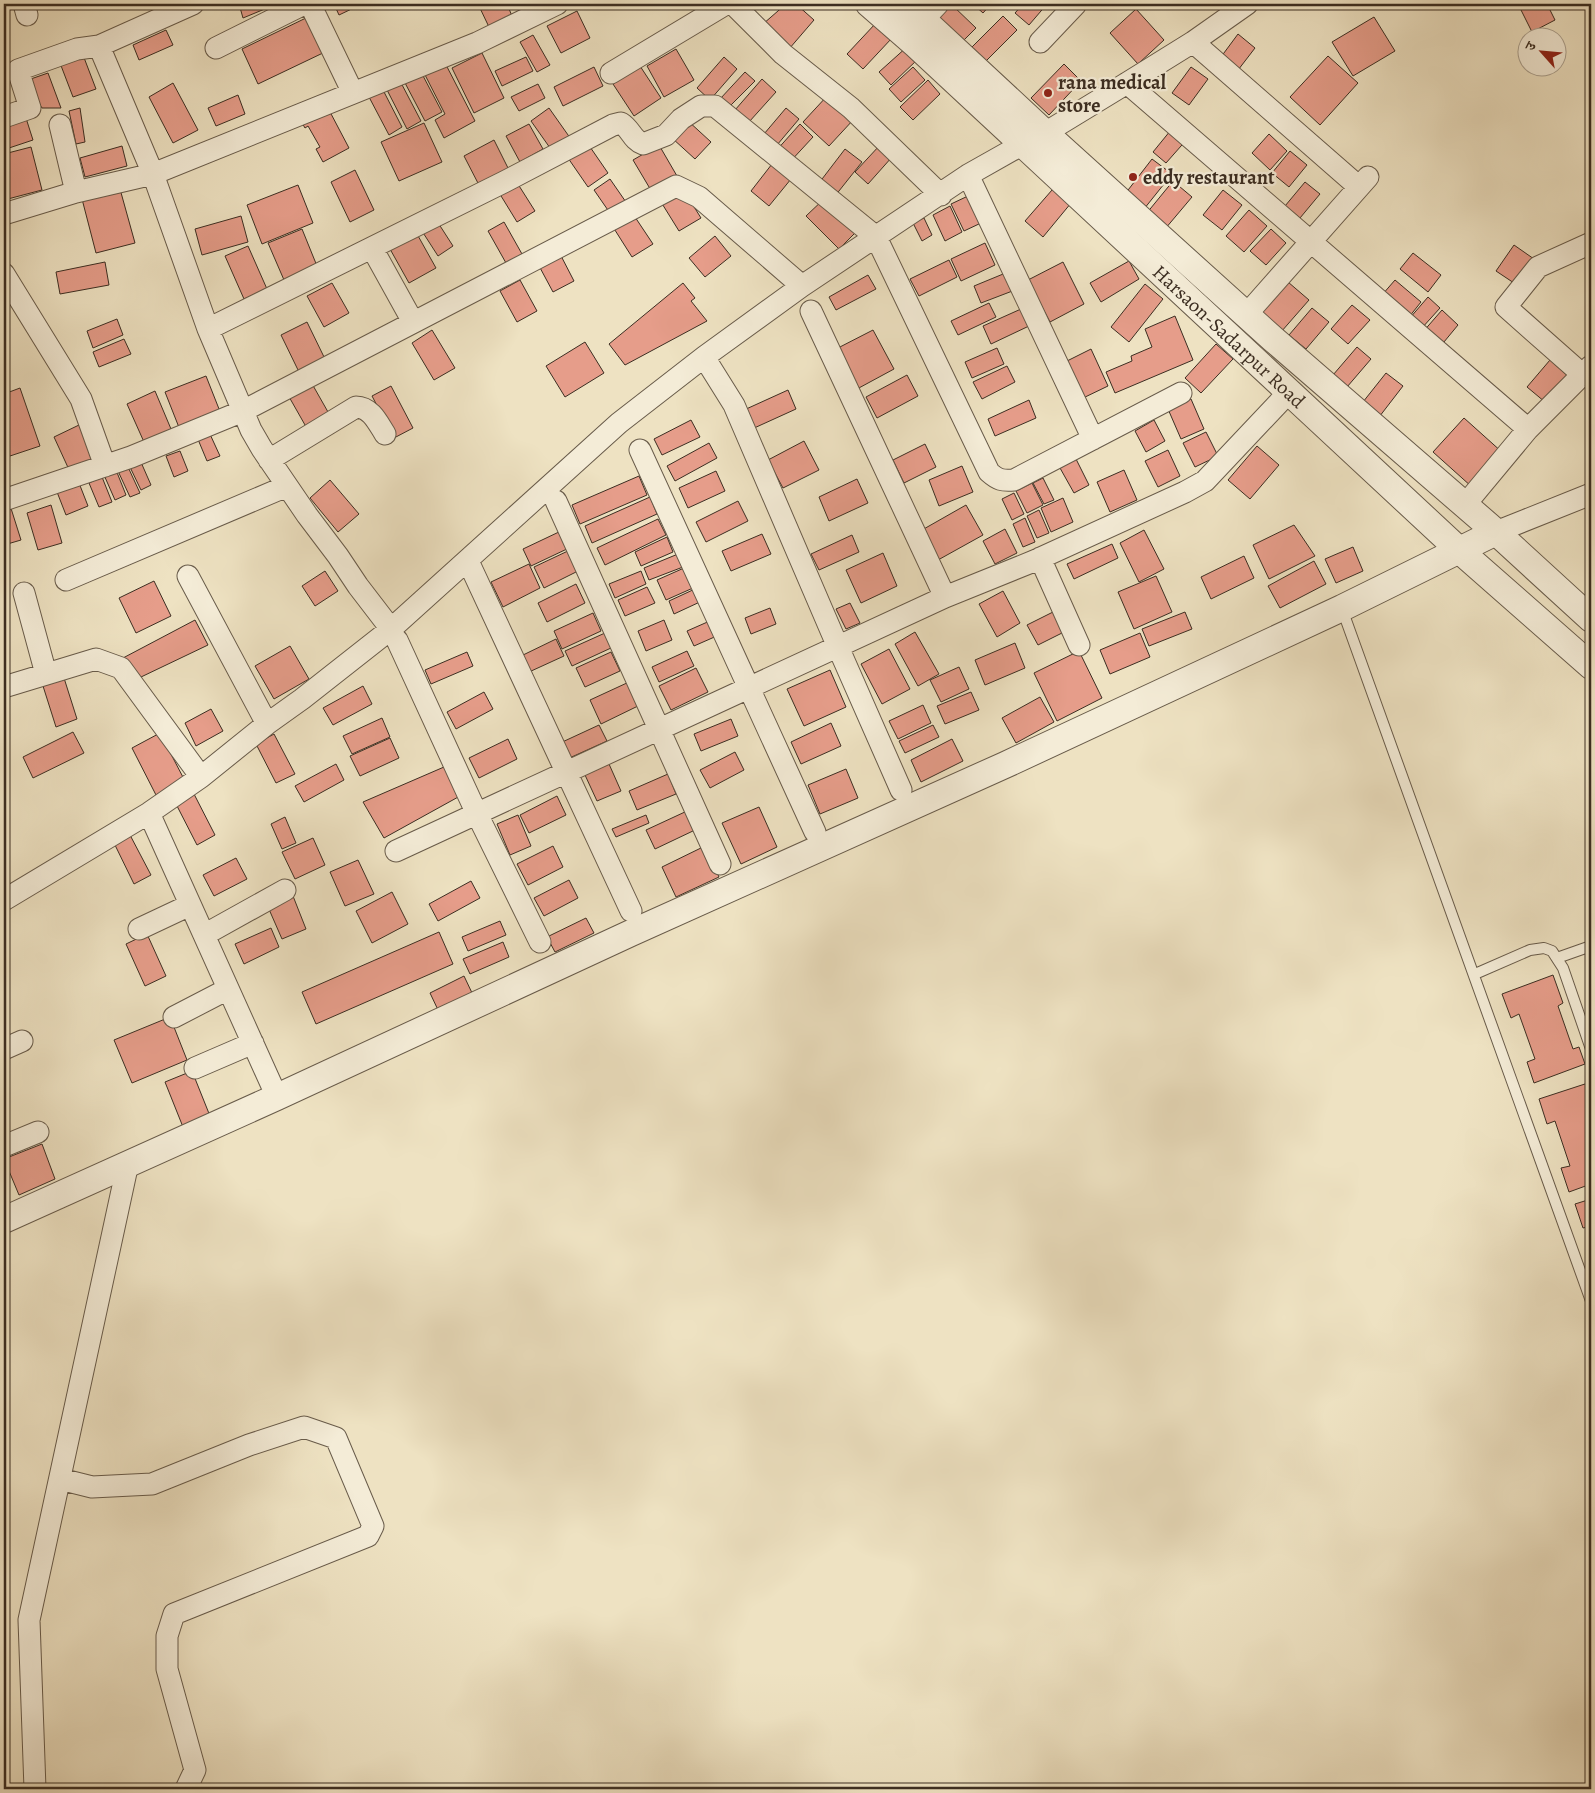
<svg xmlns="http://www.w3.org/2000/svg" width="1595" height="1793" viewBox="0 0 1595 1793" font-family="Alegreya,'Noto Serif Devanagari',serif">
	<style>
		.building { fill: #e69d8a; stroke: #3c2e22 }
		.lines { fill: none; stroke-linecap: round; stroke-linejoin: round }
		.service-casing { stroke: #685b4a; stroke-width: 12 }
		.minor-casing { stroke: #685b4a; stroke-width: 23 }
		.tertiary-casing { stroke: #685b4a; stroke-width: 28 }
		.service { stroke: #f4ecd7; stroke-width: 10 }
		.minor { stroke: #f4ecd7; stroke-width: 21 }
		.tertiary { stroke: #f4ecd7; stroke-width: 26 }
		.poi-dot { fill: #8f2418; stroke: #f4ecd7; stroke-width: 2 }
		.labels { text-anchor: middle; stroke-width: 4.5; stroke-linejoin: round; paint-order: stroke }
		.poi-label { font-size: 20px; font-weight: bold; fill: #3c2e22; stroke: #f4ecd7; text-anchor: start }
		.street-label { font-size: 20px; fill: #3c2e22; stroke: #f4ecd7 }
	</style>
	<rect width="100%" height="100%" fill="#eee2c2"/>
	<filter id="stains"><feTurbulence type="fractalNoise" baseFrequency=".004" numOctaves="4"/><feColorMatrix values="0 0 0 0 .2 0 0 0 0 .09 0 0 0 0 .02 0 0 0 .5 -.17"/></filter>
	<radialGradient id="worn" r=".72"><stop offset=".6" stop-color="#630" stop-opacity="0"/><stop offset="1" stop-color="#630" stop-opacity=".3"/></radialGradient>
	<!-- building -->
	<path class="building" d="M239 4H270L272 6 243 18Z
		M334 4H362L339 15Z
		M478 4H507L512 16 489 27Z
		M786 4H796L814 20 789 49 763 24Z
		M951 4 976 28 960 44 935 19Z
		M973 4H991L983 13Z
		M1023 4H1047L1029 25 1015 13Z
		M1518 4H1547L1555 20 1532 32Z
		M1136 9 1164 40 1138 64 1110 33Z
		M577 11 590 38 561 53 547 26Z
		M1003 16 1017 30 983 64 969 50Z
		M308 17 325 52 258 84 242 49Z
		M1374 17 1395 51 1353 76 1332 42Z
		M876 23 892 38 863 69 847 54Z
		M166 30 173 45 139 60 133 45Z
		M1238 34 1255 48 1235 74 1218 61Z
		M533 35 550 65 537 72 520 42Z
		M908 46 919 58 891 85 879 72Z
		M676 49 694 80 664 97 647 66Z
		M482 53 504 98 474 113 452 68Z
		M83 55 96 89 73 97 60 63Z
		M1328 56 1358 83 1320 125 1290 97Z
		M526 57 533 71 502 86 495 71Z
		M724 57 737 69 710 100 697 88Z
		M444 61 475 121 444 138 435 120 445 114 423 71Z
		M1064 64 1081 81 1049 115 1031 98Z
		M640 66 661 98 634 116 613 84Z
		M594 67 603 86 563 106 554 87Z
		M913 67 925 80 901 102 889 89Z
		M1191 67 1208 79 1189 105 1172 93Z
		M421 72 442 112 425 121 404 81Z
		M745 72 755 81 729 107 720 99Z
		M48 73 61 108H42L25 81Z
		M399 79 421 121 407 129 385 86Z
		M762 79 776 92 749 122 735 110Z
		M928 80 940 94 913 120 900 107Z
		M173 83 198 130 173 143 149 97Z
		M538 84 545 98 519 111 511 97Z
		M383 90 402 127 389 135 369 97Z
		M238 95 245 114 216 126 208 108Z
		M828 95 854 119 829 146 803 122Z
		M80 108 85 142 76 144 69 111Z
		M549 108 573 142 555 155 531 121Z
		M786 108 799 119 777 145 764 134Z
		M329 110 349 148 323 162 316 149 320 147 308 126 305 128 301 121Z
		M25 115 33 140 6 149 4 145V125Z
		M687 120 711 142 695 159 672 138Z
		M424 123 442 162 399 181 381 142Z
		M529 124 543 149 520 162 506 136Z
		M800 124 813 137 788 164 775 152Z
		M1175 125 1189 137 1166 163 1153 152Z
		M1269 134 1287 151 1270 170 1252 153Z
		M494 140 510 172 480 187 464 156Z
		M588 144 608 173 588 187 568 158Z
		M659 145 677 176 652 192 633 160Z
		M880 145 892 157 868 184 855 172Z
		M122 146 127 166 85 177 80 158Z
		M31 147 42 190 4 200V154Z
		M845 149 862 162 835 196 819 183Z
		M1290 151 1307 165 1289 187 1272 173Z
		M1152 159 1172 174 1144 209 1125 194Z
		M772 164 791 179 769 206 751 191Z
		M355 170 374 210 350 222 331 182Z
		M610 179 628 205 612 216 594 190Z
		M516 181 535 211 517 222 498 191Z
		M1173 181 1192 197 1165 229 1146 214Z
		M1059 182 1076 197 1043 237 1025 221Z
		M1305 182 1320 194 1300 218 1285 206Z
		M298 185 313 223 262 244 247 205Z
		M120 189 135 243 96 253 82 199Z
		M683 189 701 218 679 231 661 202Z
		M1223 190 1242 205 1222 230 1203 215Z
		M968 196 981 223 964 231 951 204Z
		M825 198 858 230 839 249 806 216Z
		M950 206 962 232 945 241 933 215Z
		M1249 210 1267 226 1244 252 1226 236Z
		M633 214 653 244 632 257 613 227Z
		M241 216 248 242 202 255 195 229Z
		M435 218 453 246 438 256 420 228Z
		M924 218 932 235 922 241 913 223Z
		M504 222 522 254 506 263 488 231Z
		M302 229 317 266 284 280 268 243Z
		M1271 229 1286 243 1266 265 1250 251Z
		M417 234 436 268 409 283 390 249Z
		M715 236 731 256 705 277 689 258Z
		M985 243 995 265 961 281 951 259Z
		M1514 245 1534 259 1517 285 1496 271Z
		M248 246 267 289 244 299 225 256Z
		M559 252 574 281 553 292 538 264Z
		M1413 253 1441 275 1428 292 1400 269Z
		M949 260 957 277 919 296 910 279Z
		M1129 261 1139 279 1101 302 1090 283Z
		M105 262 109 285 60 294 56 272Z
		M1063 262 1084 304 1050 322 1028 280Z
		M1008 272 1015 290 981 303 974 286Z
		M868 275 876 289 836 310 829 297Z
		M520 280 537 311 517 322 500 291Z
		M1395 280 1421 302 1409 317 1382 295Z
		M1288 282 1309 300 1281 332 1260 314Z
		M332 283 349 313 324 327 307 296Z
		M683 283 695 298 691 301 707 321 625 365 609 344Z
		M1145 284 1163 299 1129 342 1111 327Z
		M1428 297 1440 308 1421 329 1409 319Z
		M989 303 996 317 958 335 951 321Z
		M1352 305 1370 320 1348 344 1331 329Z
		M1312 308 1329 322 1306 349 1289 335Z
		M1021 309 1029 326 991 344 983 326Z
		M1442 310 1458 325 1439 348 1422 333Z
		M1175 316 1193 360 1115 393 1106 372 1132 361 1131 356 1152 347 1145 329Z
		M117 319 123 335 93 348 87 331Z
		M307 322 325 359 299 372 281 335Z
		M432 330 455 368 434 380 412 343Z
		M873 330 894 369 857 389 836 349Z
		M124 339 131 354 99 367 93 352Z
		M585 342 604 373 565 397 546 366Z
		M1216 344 1233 359 1201 393 1185 378Z
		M1357 347 1371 359 1347 387 1333 375Z
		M997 348 1004 364 972 378 965 362Z
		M1091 349 1108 386 1081 399 1065 362Z
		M1550 360 1568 376 1545 402 1527 387Z
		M1007 366 1015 382 982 399 973 382Z
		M1386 373 1403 386 1376 421 1359 407Z
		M907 375 918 396 877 418 866 397Z
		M206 376 221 414 180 430 165 392Z
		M311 382 332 419 309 432 288 395Z
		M391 386 413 428 394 438 372 396Z
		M20 388 40 446 4 458V394Z
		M788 390 796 409 752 429 744 410Z
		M155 391 171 429 144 442 127 404Z
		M1191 399 1204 429 1181 439 1168 409Z
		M1029 400 1036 418 995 436 988 419Z
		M1464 418 1503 453 1472 487 1433 452Z
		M691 420 700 437 662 455 654 439Z
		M1154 420 1165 441 1146 452 1135 431Z
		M79 425 96 463 71 474 54 437Z
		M209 432 220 456 207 461 197 437Z
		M1206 432 1218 456 1195 467 1183 443Z
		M804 441 819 470 783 488 768 460Z
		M709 443 717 458 675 481 667 466Z
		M925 444 936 467 904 483 893 460Z
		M1257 446 1279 465 1250 499 1228 480Z
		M1168 450 1180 476 1158 487 1145 461Z
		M180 451 188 471 174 477 166 456Z
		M1076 459 1089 485 1074 493 1060 468Z
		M140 460 151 485 141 490 129 465Z
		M962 466 973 492 939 506 929 480Z
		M128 467 140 493 130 497 118 471Z
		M116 470 126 495 115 500 104 475Z
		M1124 470 1137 500 1110 512 1097 482Z
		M716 471 725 491 688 508 679 488Z
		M639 476 647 495 580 524 572 505Z
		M102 477 112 502 99 507 89 483Z
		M1043 478 1054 500 1044 504 1033 483Z
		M857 479 868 503 829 521 819 497Z
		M330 480 359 514 338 532 310 498Z
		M79 483 88 506 66 515 57 492Z
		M1032 483 1043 505 1027 513 1016 491Z
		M1014 493 1024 514 1012 520 1002 499Z
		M650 497 657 514 592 543 585 526Z
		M1063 498 1073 522 1051 532 1041 508Z
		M738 501 748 521 706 542 696 522Z
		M9 502 21 540 4 545V504Z
		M51 505 62 543 38 550 27 513Z
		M966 505 983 535 938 560 922 530Z
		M1039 510 1049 533 1037 538 1027 516Z
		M1025 518 1035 542 1023 547 1013 524Z
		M658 519 666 535 605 565 597 548Z
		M1294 525 1315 556 1269 579 1253 545Z
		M1005 529 1017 553 995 564 983 541Z
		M1144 530 1164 569 1139 582 1120 543Z
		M561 531 569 548 531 566 523 549Z
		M762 534 771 554 731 571 722 551Z
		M852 535 859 552 819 570 811 554Z
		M667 537 673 552 641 566 635 552Z
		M1112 544 1118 558 1074 579 1067 564Z
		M1353 547 1363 571 1336 583 1325 559Z
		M570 550 580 570 544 588 534 567Z
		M883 553 897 586 861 603 846 570Z
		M678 554 683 567 649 580 644 568Z
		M1244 556 1254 578 1211 599 1201 577Z
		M1314 561 1326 584 1280 608 1268 586Z
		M529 564 540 588 503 607 491 582Z
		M684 568 693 588 666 600 657 580Z
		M325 571 338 591 315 606 302 586Z
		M641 571 646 584 615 598 609 584Z
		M1156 576 1172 612 1134 629 1118 592Z
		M154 581 171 616 136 633 119 598Z
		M576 584 585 603 547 622 538 603Z
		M647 587 655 603 625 616 618 600Z
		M697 588 702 601 674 614 669 601Z
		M1003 591 1020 623 997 637 979 604Z
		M850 603 860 623 846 629 836 609Z
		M770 608 776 624 751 634 745 618Z
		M1061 608 1072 628 1038 645 1027 625Z
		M1185 612 1192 629 1149 646 1142 629Z
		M593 613 601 631 562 649 554 631Z
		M195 620 208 645 141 677 123 658Z
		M664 620 672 640 646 651 638 631Z
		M712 620 719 635 694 646 687 631Z
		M915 632 939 674 918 686 895 644Z
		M605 633 611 648 572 666 565 651Z
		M1140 633 1150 657 1110 674 1100 650Z
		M556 639 564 656 529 672 521 656Z
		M1015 643 1025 668 985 685 975 660Z
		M290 646 309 679 274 699 255 666Z
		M889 649 910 689 882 704 861 664Z
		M687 651 694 666 659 682 652 667Z
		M1079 651 1102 698 1057 721 1034 673Z
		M467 652 473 666 431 684 425 670Z
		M611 652 620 671 585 687 576 668Z
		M959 667 969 689 941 702 930 680Z
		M696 668 708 692 671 710 659 686Z
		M830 670 846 707 804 726 787 689Z
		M64 678 77 719 56 727 43 686Z
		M629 682 640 705 601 724 590 700Z
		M363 686 372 704 333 725 323 708Z
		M484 692 493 709 456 729 447 712Z
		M971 692 979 710 945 724 937 706Z
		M1040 697 1054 722 1016 743 1002 718Z
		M923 705 931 723 898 739 889 721Z
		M211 709 223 731 196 746 185 723Z
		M382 718 390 737 352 754 343 736Z
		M731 719 738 736 701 751 694 734Z
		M831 723 841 746 801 764 791 742Z
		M599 725 607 741 565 760 558 744Z
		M933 725 939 737 905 753 899 741Z
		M73 732 84 753 33 778 23 757Z
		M160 733 185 781 156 795 132 748Z
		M274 734 295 774 276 783 256 744Z
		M390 738 399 758 360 776 350 756Z
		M508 739 517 759 479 778 469 758Z
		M952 739 963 761 921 782 911 760Z
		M735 752 744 770 710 788 700 770Z
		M336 764 344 780 304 802 295 786Z
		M609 764 621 791 597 801 585 775Z
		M444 767 460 796 384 838 363 802Z
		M846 769 858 798 820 814 808 785Z
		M668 774 676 794 637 810 629 791Z
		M194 794 215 835 197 845 176 804Z
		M557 796 566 815 529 833 520 815Z
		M759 807 777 847 741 864 722 823Z
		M687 811 695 830 655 849 646 830Z
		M518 815 531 846 510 855 497 824Z
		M646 815 649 823 616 837 612 829Z
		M285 817 296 843 282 849 271 824Z
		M130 835 151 875 134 884 114 843Z
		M313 838 325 865 295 879 282 852Z
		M553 846 563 867 528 885 517 864Z
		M705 846 719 877 676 897 662 867Z
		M236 858 247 879 214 896 203 875Z
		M358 860 374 894 345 906 330 872Z
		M569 880 578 898 544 916 534 898Z
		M471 881 480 898 438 921 429 904Z
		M392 892 408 924 372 943 356 911Z
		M293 896 306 929 282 939 268 907Z
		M586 918 594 933 555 952 547 937Z
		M500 921 506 935 468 951 462 937Z
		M271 928 279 947 244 964 235 944Z
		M439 932 453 964 316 1024 302 992Z
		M147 934 166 976 145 986 126 944Z
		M503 942 509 957 470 974 463 959Z
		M1553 975 1563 1003 1558 1006 1573 1049 1579 1047 1585 1064 1534 1083 1527 1062 1535 1059 1519 1014 1511 1018 1502 994Z
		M464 976 473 995 439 1012 430 993Z
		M170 1017 187 1060 132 1083 114 1040Z
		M192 1071 210 1116 183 1127 165 1082Z
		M1591 1082V1184L1569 1192 1561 1168 1570 1166 1555 1121 1547 1124 1539 1099Z
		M42 1144 55 1179 19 1195 4 1159Z
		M1591 1199V1227V1226L1583 1228 1575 1204Z"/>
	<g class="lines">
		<!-- service casing -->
		<g class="service-casing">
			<path id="service" d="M1342 609 1591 1301
				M1557 958 1591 946
				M1475 974 1530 950 1544 948 1552 951 1563 968 1591 1049"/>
		</g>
		<!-- minor casing -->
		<g class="minor-casing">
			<path id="minor" d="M24 4 27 15
				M310 4 353 93
				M733 4 783 54 851 108 941 195
				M923 20 938 4
				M1040 42 1076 4
				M1193 42 1359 187
				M99 46 153 174 208 329 251 430 262 449 307 515 338 556 358 586 391 629
				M216 48 304 4
				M611 73 726 4
				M1127 83 1528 429
				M4 117 30 108 18 70 77 49 99 46 193 4
				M60 125 76 192
				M968 175 1093 439
				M4 214 76 192 153 174 477 43 557 4
				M372 248 413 322
				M4 274 81 399 105 466
				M811 311 945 597
				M1246 315 1368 177
				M208 329 504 182 613 125 621 123C631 129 632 140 643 144L666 135 681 119 701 106H715L876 237 989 472C998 480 1002 481 1014 480L1181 393
				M704 357 734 405 838 647 901 790
				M1583 375 1506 307 1538 267 1591 243
				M640 450 815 832
				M269 460 356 407C371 407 378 423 385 434
				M4 500 131 457 243 411 676 186 699 197 802 286
				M556 501 720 864
				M1464 506 1528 429 1591 366
				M1496 532 1591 494
				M1040 558 1079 645
				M468 561 631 911
				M188 576 267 724
				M66 580 287 486
				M24 593 46 674
				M397 640 477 814 540 942
				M4 687 96 659 121 668 201 777
				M149 813 277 1097
				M396 851 945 597 1034 561 1185 492 1205 481 1289 392
				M4 900 149 813 201 777 267 724 302 699 391 629 619 423 704 357 802 286 968 175 1023 144 1045 133 1127 83 1193 42 1247 4
				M139 929 190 905
				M204 935 285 890
				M174 1017 228 989
				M4 1049 22 1041
				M195 1068 253 1043
				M4 1146 38 1132
				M60 1479 92 1487 152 1484 249 1445 304 1427 336 1438 373 1526 368 1536 174 1614 167 1636V1669L195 1770 186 1789
				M35 1789 29 1620 128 1163"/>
		</g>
		<!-- tertiary casing -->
		<g class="tertiary-casing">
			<g id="tertiary">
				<path id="s1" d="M869 4 916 45 1459 550 1591 666"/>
				<path d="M906 4 1045 133 1273 339 1496 532 1591 619"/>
				<path d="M4 1220 277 1097 631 933 1005 765 1342 608 1496 532"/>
			</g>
		</g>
		<!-- service -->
		<use href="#service" class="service"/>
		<!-- minor -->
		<use href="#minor" class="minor"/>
		<!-- tertiary -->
		<use href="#tertiary" class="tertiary"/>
	</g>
	<!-- markers -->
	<g class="poi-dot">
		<circle cx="1048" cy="93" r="5"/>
		<circle cx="1133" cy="177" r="5"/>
	</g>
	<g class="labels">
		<!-- poi labels -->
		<g class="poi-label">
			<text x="1058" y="89">rana medical<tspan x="1058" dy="23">store</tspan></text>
			<text x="1143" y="184">eddy restaurant</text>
		</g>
		<!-- street labels -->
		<g class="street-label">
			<text dy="7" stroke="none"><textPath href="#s1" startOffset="490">Harsaon-Sadarpur Road</textPath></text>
		</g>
	</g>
	<!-- margin -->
	<rect width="1595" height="1793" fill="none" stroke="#eee2c2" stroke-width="20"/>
	<rect x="5" y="5" width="1585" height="1783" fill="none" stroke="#3c2e22" stroke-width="2.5"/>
	<rect x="10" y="10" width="1575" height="1773" fill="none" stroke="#3c2e22"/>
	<!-- north arrow -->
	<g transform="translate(1542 52) rotate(297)"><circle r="24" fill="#f4ecd7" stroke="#aaa08f"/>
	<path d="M0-4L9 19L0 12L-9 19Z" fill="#8f2418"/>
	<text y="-8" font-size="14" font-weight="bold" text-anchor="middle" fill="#3c2e22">उ</text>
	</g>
	<rect width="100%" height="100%" filter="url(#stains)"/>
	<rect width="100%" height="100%" fill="url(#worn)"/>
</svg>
